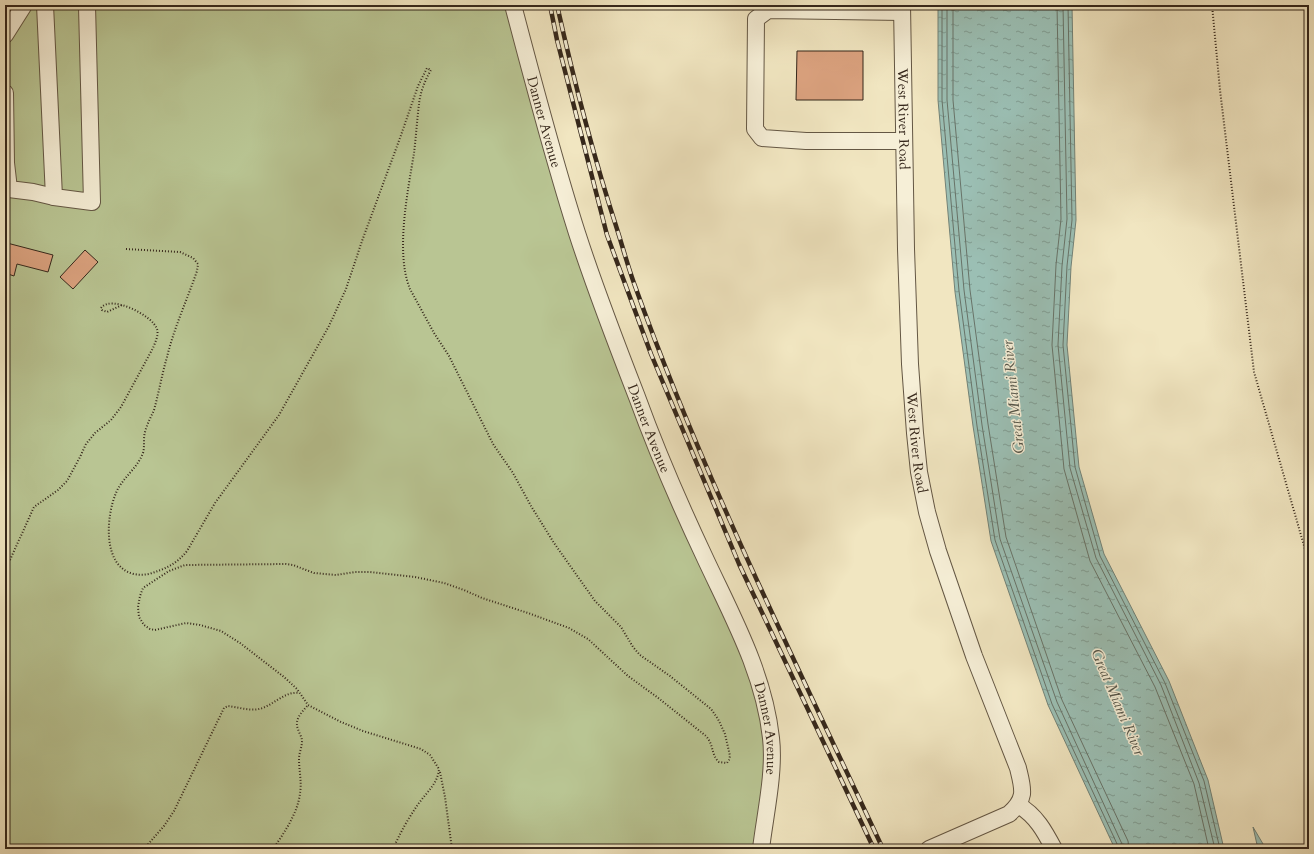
<svg xmlns="http://www.w3.org/2000/svg" width="1314" height="854" viewBox="0 0 1314 854" font-family="Cardo,serif">
	<style>
		.green { fill: #b9c593; stroke: #777657 }
		.water { fill: url(#water-ripples); stroke: #728277 }
		.lines { fill: none; stroke-linecap: round; stroke-linejoin: round }
		.shore { stroke: #687368; stroke-width: 1 }
		.building { fill: #dba27f; stroke: #35271b }
		.minor-casing { stroke: #645744; stroke-width: 18 }
		.path { stroke: #35271b; stroke-width: 2; stroke-dasharray: 1 2; stroke-linecap: butt }
		.minor { stroke: #f6efd7; stroke-width: 16 }
		.rail-casing { stroke: #35271b; stroke-width: 4.5 }
		.rail { stroke: #f6efd7; stroke-width: 3; stroke-dasharray: 9; stroke-linecap: butt }
		.labels { text-anchor: middle; stroke-width: 3; stroke-linejoin: round; paint-order: stroke }
		.street-label { font-size: 14px; fill: #35271b; stroke: #f6efd7 }
		.water-label { font-size: 15px; font-style: italic; fill: #545549; stroke: #f6efd7 }
	</style>
	<defs>
		<pattern id="water-ripples" width="26" height="14" patternUnits="userSpaceOnUse"><rect width="26" height="14" fill="#9bbfb4"/><path d="M2 4q2-2 4 0t4 0M15 11q2-2 4 0t4 0" fill="none" stroke="#7f9b92"/></pattern>
	</defs>
	<rect width="100%" height="100%" fill="#f1e6c1"/>
	<filter id="stains"><feTurbulence type="fractalNoise" baseFrequency=".005" numOctaves="4"/><feColorMatrix values="0 0 0 0 .2 0 0 0 0 .09 0 0 0 0 .02 0 0 0 .5 -.17"/></filter>
	<radialGradient id="worn" r=".72"><stop offset=".6" stop-color="#630" stop-opacity="0"/><stop offset="1" stop-color="#630" stop-opacity=".3"/></radialGradient>
	<!-- green -->
	<path class="green" d="M5 5H513L577 232 767 714 761 849H5Z"/>
	<!-- water -->
	<path class="water" d="M938 5H1072L1076 220 1071 267 1067 345 1079 467 1104 554 1169 681 1208 780 1224 849H1115L1048 705 991 541 973 426 955 292 938 100Z
		M1253 827 1266 849H1258Z"/>
	<g class="lines">
		<!-- shore -->
		<path class="shore" d="M942 5V100L959 291 977 426 995 540 1052 704 1118 846V849
			M947 5V100L964 290 982 425 1000 539 1057 702 1122 844 1123 849
			M953 5V100L970 290 988 424 1006 537 1062 700 1128 841 1129 849
			M1057 5 1061 219 1056 265 1052 345 1064 469 1090 561 1155 687 1194 784 1209 849
			M1063 5 1067 219 1062 266 1058 345 1070 468 1096 558 1161 685 1199 783 1215 849
			M1068 5 1072 220 1067 266 1063 345 1075 467 1100 556 1165 683 1204 781 1220 849"/>
	</g>
	<!-- building -->
	<path class="building" d="M797 51H863V100H796Z
		M7 243 53 255 48 272 17 264 14 276 5 273V249Z
		M85 250 98 262 73 289 60 277Z"/>
	<g class="lines">
		<!-- minor casing -->
		<g class="minor-casing">
			<g id="minor">
				<path d="M45 5 54 197 92 202 87 6 86 5"/>
				<path id="s1" d="M513 5C533 81 553 158 577 233 595 289 616 343 637 397 657 452 680 505 705 558 732 616 764 673 771 738 775 772 765 815 761 849"/>
				<path id="s2" d="M902 5 906 249 910 364 915 433 919 472 927 512 938 551 974 656 1018 768C1023 789 1027 798 1009 814L929 849"/>
				<path d="M902 12 768 10 756 19 755 129 762 138 806 141H904"/>
				<path d="M5 35 24 5"/>
				<path d="M5 93 6 163 9 189 33 192 54 197"/>
				<path d="M1018 805C1036 815 1045 832 1054 849"/>
			</g>
		</g>
		<!-- path -->
		<path class="path" d="M1212 5 1220 90 1254 372 1309 563
			M126 249 180 252 193 258 198 264 197 271C187 300 174 328 167 357 162 374 159 392 154 410 151 417 147 424 145 432 143 439 145 446 143 453 137 469 122 478 116 493 106 516 102 567 134 574 139 575 144 575 149 574 165 569 177 564 187 551L215 503 279 415 329 326 346 289 362 241 400 138 418 86 427 68 431 70C425 80 420 93 419 104 417 120 416 137 414 153 408 190 395 253 410 289L434 333 449 356 493 444 513 473 531 506 554 543 595 601 621 627 633 647 640 655 670 676 711 709 718 719 725 734 730 756 729 760 727 763 719 762C711 755 714 745 706 736L657 697 628 676 588 639 569 628 528 613 482 598 464 590 444 583 415 577 370 572H355L336 575 314 573 293 565 286 564 185 565 169 571 143 588 140 596 138 607 139 617 144 625 150 629 155 630 186 623 200 625 221 631 240 643 284 677 297 689 308 705 341 722 363 731 421 749 430 755 439 769C438 783 427 792 419 803 409 817 400 833 393 849
			M5 292 8 297 9 301 5 327
			M5 571 34 507 58 490 67 481 80 457 86 444 95 433 111 420 121 407 153 348C155 343 159 335 157 329 153 316 111 294 101 308L102 310 107 312 122 305
			M440 772 445 797 452 849
			M144 849 164 826 174 811 224 708 228 706C237 707 249 711 259 709 273 706 284 691 299 693
			M273 849C284 833 298 813 300 793 302 782 299 771 299 759 299 753 302 747 302 741 302 737 299 733 298 729 294 719 302 712 308 705"/>
		<!-- minor -->
		<use href="#minor" class="minor"/>
		<!-- rail casing -->
		<g class="rail-casing">
			<path id="rail" d="M550 5 557 40 607 235 651 354 739 564 874 849
				M557 5C574 81 593 155 617 229 623 248 628 267 635 286 704 479 796 663 883 849"/>
		</g>
		<!-- rail -->
		<use href="#rail" class="rail"/>
	</g>
	<g class="labels">
		<!-- street labels -->
		<g class="street-label">
			<text dy="5" stroke="none"><textPath href="#s2" startOffset="114">West River Road</textPath></text>
			<text dy="5" stroke="none"><textPath href="#s1" startOffset="121">Danner Avenue</textPath></text>
			<text dy="5" stroke="none"><textPath href="#s1" startOffset="445">Danner Avenue</textPath></text>
			<text dy="5" stroke="none"><textPath href="#s2" startOffset="438">West River Road</textPath></text>
			<text dy="5" stroke="none"><textPath href="#s1" startOffset="769">Danner Avenue</textPath></text>
		</g>
		<!-- water labels -->
		<g class="water-label">
			<text transform="translate(1013 397) rotate(-96)" y="5">Great Miami River</text>
			<text transform="translate(1118 702) rotate(67)" y="5">Great Miami River</text>
		</g>
	</g>
	<!-- margin -->
	<rect width="1314" height="854" fill="none" stroke="#f1e6c1" stroke-width="20"/>
	<rect x="6" y="6" width="1302" height="842" fill="none" stroke="#35271b" stroke-width="2"/>
	<rect x="10" y="10" width="1294" height="834" fill="none" stroke="#35271b"/>
	<rect width="100%" height="100%" filter="url(#stains)"/>
	<rect width="100%" height="100%" fill="url(#worn)"/>
</svg>
